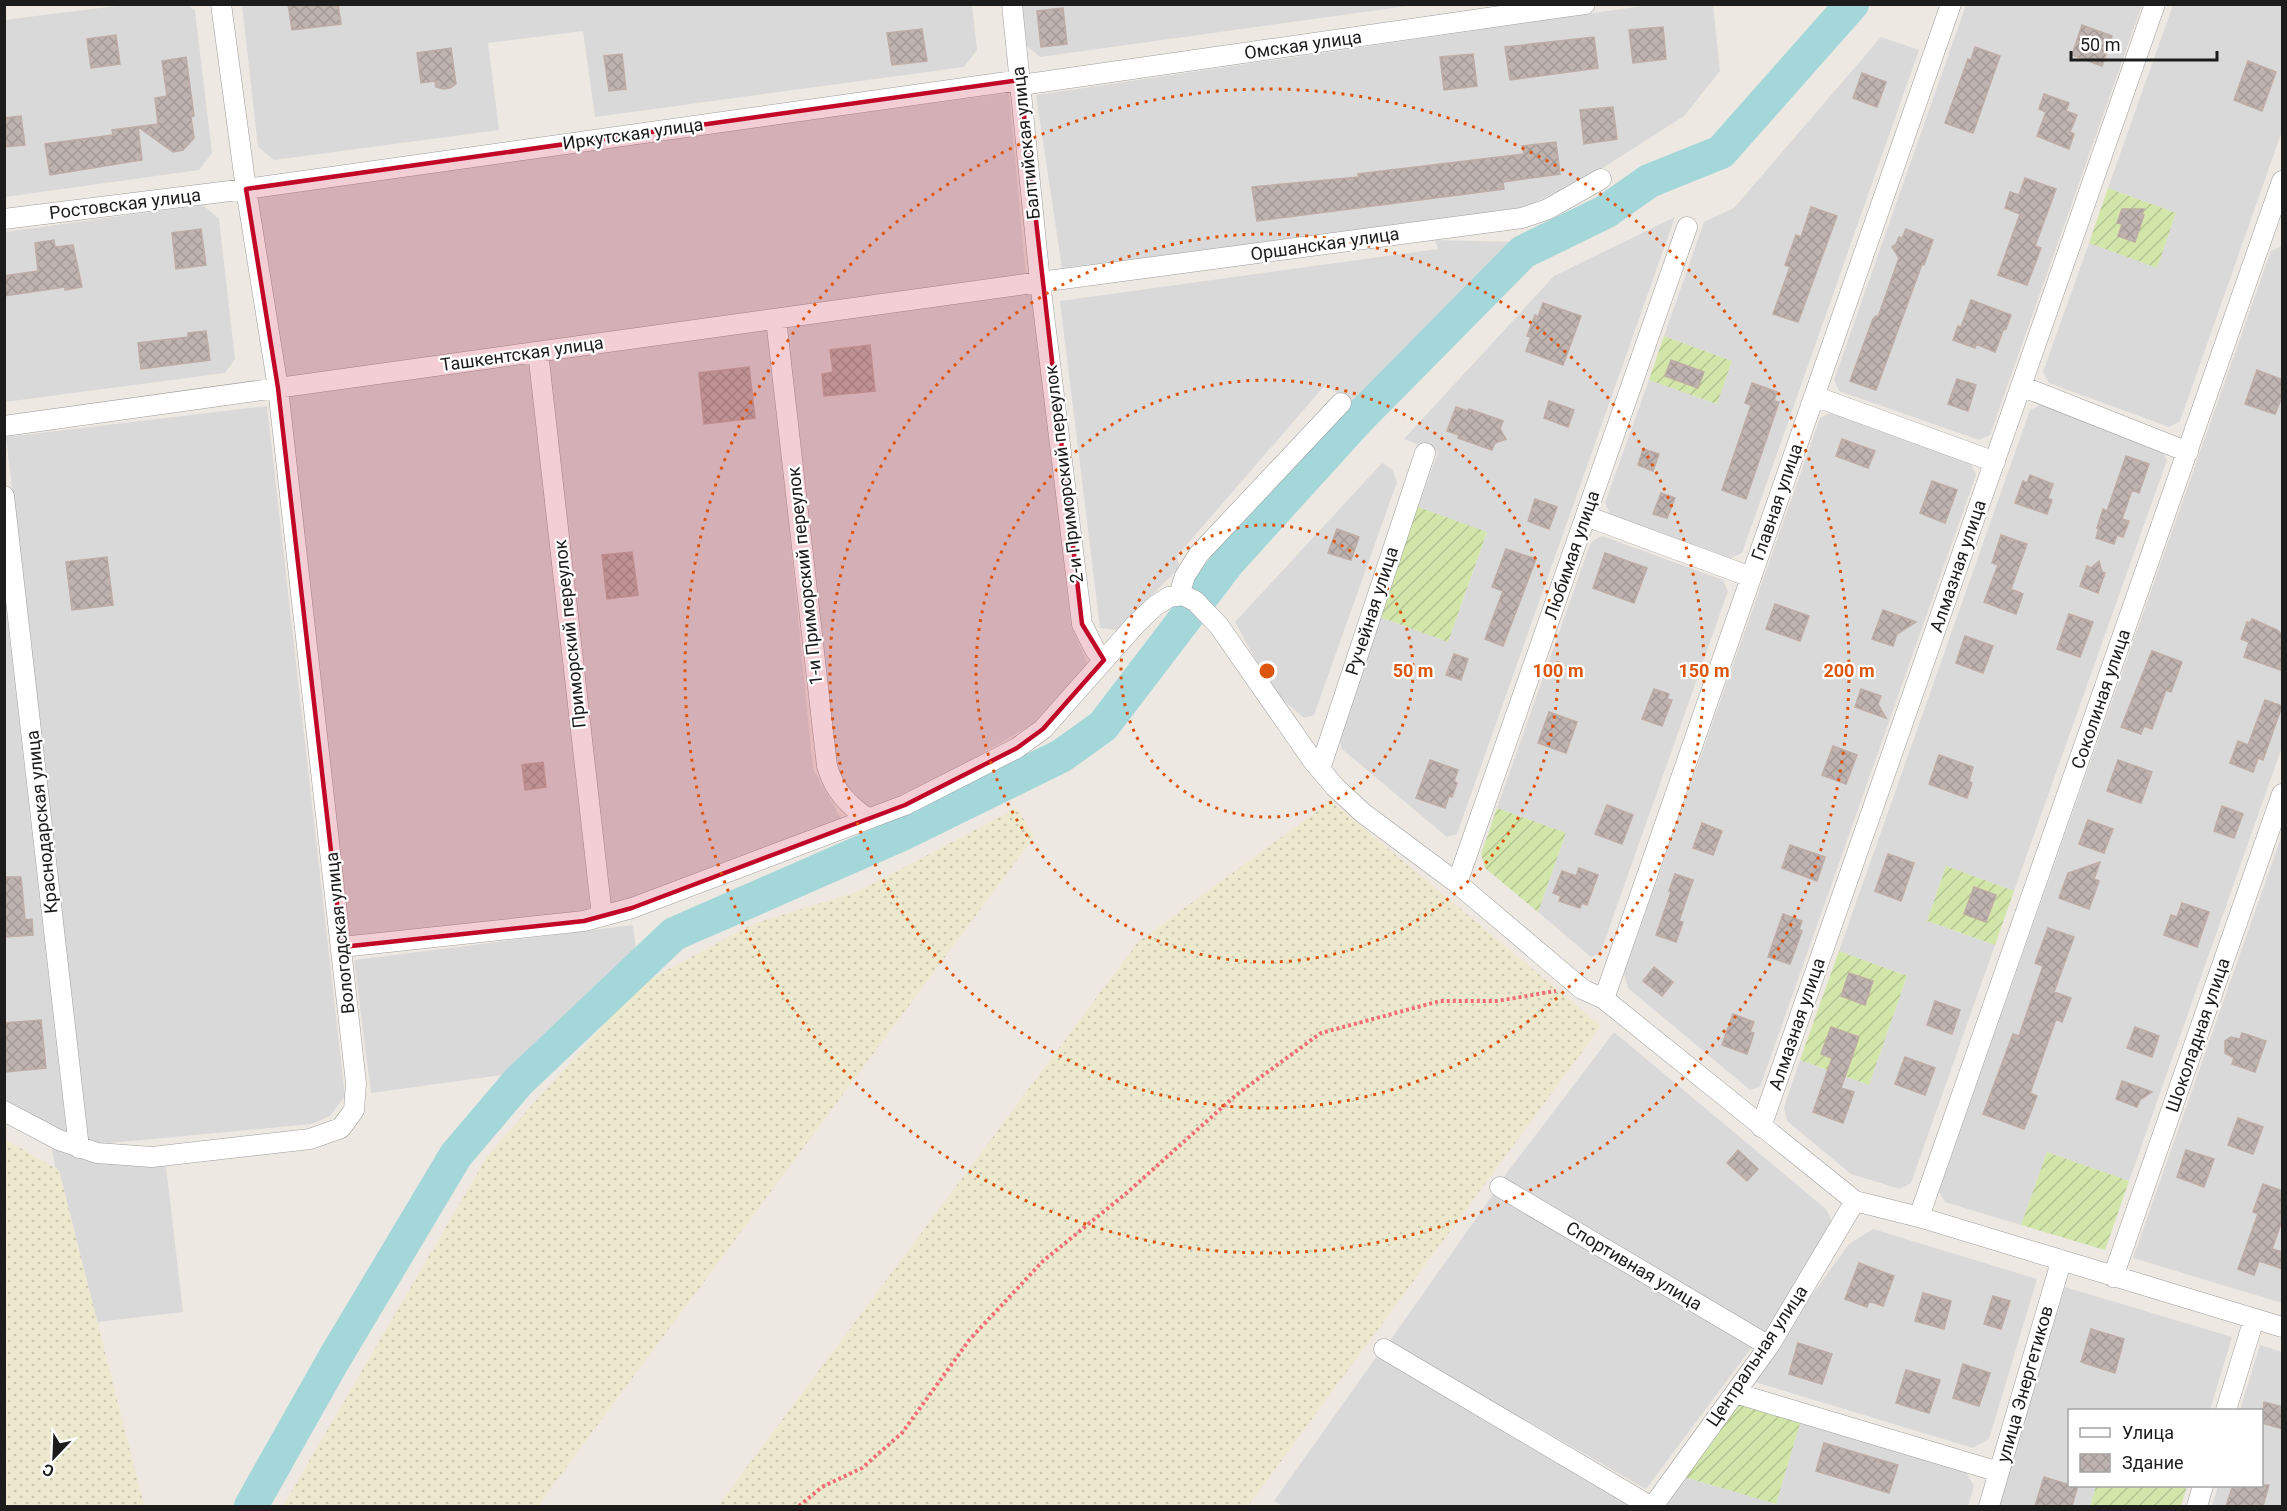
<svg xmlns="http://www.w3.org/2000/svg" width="2287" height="1511" viewBox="0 0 2287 1511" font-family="Roboto,sans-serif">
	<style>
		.residential { fill: #dad9da }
		.farmland { fill: url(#farmland-dots) }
		.garden { fill: url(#garden-furrows) }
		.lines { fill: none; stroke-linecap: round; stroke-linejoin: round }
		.river { stroke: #a4d7da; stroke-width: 34 }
		.building { fill: url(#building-cross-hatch); stroke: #beaca5; stroke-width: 1.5 }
		.minor-casing { stroke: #9d9d9d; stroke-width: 21 }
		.path { stroke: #f46d76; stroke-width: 4; stroke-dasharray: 3 3; stroke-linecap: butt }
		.minor { stroke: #fff; stroke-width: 20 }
		.marked { fill: #c10827; fill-opacity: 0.2; stroke: #c10827; stroke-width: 4.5; stroke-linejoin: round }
		.ring { fill: none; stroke: #de560d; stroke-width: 3; stroke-dasharray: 3 6 }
		.labels { text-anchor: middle; stroke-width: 4.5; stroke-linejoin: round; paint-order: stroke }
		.street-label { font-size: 18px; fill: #1c1c1c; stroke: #fff }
		.centre { fill: #de560d; stroke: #fff; stroke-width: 3 }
		.ring-label { font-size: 18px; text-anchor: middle; font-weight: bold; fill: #de560d; stroke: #fff; stroke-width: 4.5; stroke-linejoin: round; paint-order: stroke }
	</style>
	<defs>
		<pattern id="farmland-dots" width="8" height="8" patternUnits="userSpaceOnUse" patternTransform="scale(1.5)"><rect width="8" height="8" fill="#ece9ce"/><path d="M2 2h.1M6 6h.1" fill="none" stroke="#cac7b0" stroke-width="1.8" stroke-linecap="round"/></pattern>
		<pattern id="garden-furrows" width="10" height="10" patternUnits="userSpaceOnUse" patternTransform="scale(1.5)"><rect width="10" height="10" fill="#d2e6aa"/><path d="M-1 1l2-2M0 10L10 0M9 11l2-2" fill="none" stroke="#b4c592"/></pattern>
		<pattern id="building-cross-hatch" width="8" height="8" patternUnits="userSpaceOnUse" patternTransform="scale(1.5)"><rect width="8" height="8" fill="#beb3af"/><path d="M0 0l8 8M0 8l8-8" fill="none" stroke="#a39996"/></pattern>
	</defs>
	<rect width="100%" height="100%" fill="#ede8e2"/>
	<!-- residential -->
	<path class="residential" d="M1656 4 1713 5 1720 71 1684 116 1595 173 1518 211 1062 268 1036 95Z
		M124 5H188L195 11 212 153 199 170 5 197 4 20Z
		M242 5H972L977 50 964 67 595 117 583 31 488 43 499 130 274 160 258 147Z
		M1019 5H1415L1040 57 1023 43Z
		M1966 5H2142L1990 435 1979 440 1839 391 1834 380Z
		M2173 5H2282V131L2180 421 2169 427 2049 383 2043 372 2089 243 2157 267 2176 213 2108 188Z
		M1881 37 1919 50 1742 553 1731 558 1610 514 1605 503 1649 380 1717 404 1732 361 1664 336 1704 222 1734 208Z
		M1009 93 1026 276 285 382 255 194Z
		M203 205 219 219 235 359 225 373 5 402 4 232Z
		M1675 217 1457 834 1447 837 1342 749 1338 735 1380 617 1448 642 1487 533 1418 507 1438 452 1404 439 1554 276Z
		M1435 240 1514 242 1354 408 1326 384 1177 556 1179 568 1117 630 1100 628 1060 301 1438 249Z
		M2282 246V747L2129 1181 2047 1152 2021 1225 1945 1202 1939 1191 2271 251Z
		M1034 293 1071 626 1088 665 1048 715 920 790 870 808 856 801 836 772 785 324Z
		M770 330 813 769 843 822 608 909 547 358Z
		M530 361 591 912 351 941 286 397Z
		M2041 405 2161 448 2167 460 2014 891 1946 866 1927 921 1995 945 1911 1183 1900 1189 1851 1174 1787 1121 1784 1107 1800 1060 1869 1085 1907 976 1839 951 2030 410Z
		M267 406 345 1096 330 1116 312 1124 89 1145 6 437Z
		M1831 413 1971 464 1976 475 1760 1087 1750 1090 1628 988 1624 974 1820 418Z
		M1382 463 1392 469 1397 482 1314 715 1304 718 1272 690 1235 622Z
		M1602 536 1723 580 1728 591 1600 954 1591 957 1538 912 1566 833 1497 808 1591 542Z
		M5 598 67 1136 5 1100Z
		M2282 835V1303L2133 1258Z
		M633 925 637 960 502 1075 371 1093 354 960Z
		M1614 1032 1826 1209 1833 1224 1815 1265 1763 1334 1503 1178Z
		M52 1148 101 1164 166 1166 183 1312 81 1324Z
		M1494 1193 1752 1347 1646 1489 1389 1342Z
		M1873 1229 2037 1279 1989 1439 1973 1448 1755 1382 1754 1375 1849 1244Z
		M2065 1287 2232 1337 2210 1410H2070V1486H2096L2090 1506H1999Z
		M2260 1345 2282 1352V1506H2212L2218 1486H2262V1410H2240Z
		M1377 1356 1632 1505 1283 1506 1274 1501Z
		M1801 1420 1964 1469 1974 1486 1968 1506H1658L1681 1476 1776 1504Z"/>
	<!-- farmland -->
	<path class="farmland" d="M1331 801 1601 1026 1248 1506H718L1138 942Z
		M1017 808 1034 837 553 1485 539 1506H283L488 1155 639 985 753 924 857 892Z
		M4 1139 59 1170 144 1506H5Z"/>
	<!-- garden -->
	<path class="garden" d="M2108 188 2176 213 2157 268 2089 243Z
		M1664 336 1732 361 1717 404 1649 380Z
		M1418 507 1487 532 1448 642 1380 617Z
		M1497 808 1566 833 1538 912 1485 868 1481 854Z
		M1946 866 2014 891 1995 945 1927 921Z
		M1839 951 1907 976 1869 1085 1800 1060Z
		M2047 1152 2129 1181 2105 1250 2021 1225Z
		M1746 1404 1801 1420 1776 1504 1681 1476 1731 1407Z
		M2096 1486H2187L2181 1506H2090Z"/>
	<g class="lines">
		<!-- river -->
		<path class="river" d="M251 1506 334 1359 456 1155 518 1082 674 934 900 835 1061 756 1103 726 1229 561 1358 419 1523 252 1605 212 1649 181 1721 152 1852 4"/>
	</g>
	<!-- building -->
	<path class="building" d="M288 4H338L341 24 292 30Z
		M1063 8 1067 44 1041 47 1037 11Z
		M2082 25 2112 36 2102 66 2072 55Z
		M1663 27 1666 59 1633 63 1629 30Z
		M922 29 927 61 892 65 887 33Z
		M116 35 120 64 91 68 87 39Z
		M1594 37 1598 68 1510 80 1505 47Z
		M1975 47 2000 56 1973 133 1945 123 1968 59 1971 60Z
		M451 48 456 84 450 88 443 89 436 87 435 81 421 83 417 53Z
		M622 54 626 89 609 91 604 56Z
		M1473 54 1477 86 1444 90 1440 57Z
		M186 57 194 116 191 117 194 138 183 150 173 152 138 127 142 160 50 175 45 144 113 135 112 130 158 124 155 98 167 96 162 61Z
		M2248 61 2276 72 2262 111 2234 100Z
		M1862 73 1886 82 1877 107 1853 98Z
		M2044 94 2069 103 2066 111 2077 115 2070 132 2074 134 2069 149 2037 136 2046 112 2039 109Z
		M1613 107 1617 139 1584 144 1580 110Z
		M21 116 25 145 4 147V118Z
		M1556 142 1560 174 1503 182 1504 189 1257 221 1252 187 1359 177 1358 174 1524 154 1522 146Z
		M2025 178 2056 189 2035 246 2041 248 2027 285 1998 275 2020 214 2005 208 2010 192 2019 195Z
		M1811 207 1837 216 1798 322 1773 314 1790 267 1785 265 1796 235 1801 237Z
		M2122 209H2144L2142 214 2144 215 2135 242 2118 236 2122 224 2117 223Z
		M201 229 206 265 176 269 172 233Z
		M1906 229 1933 240 1924 265 1922 264 1876 390 1850 381 1873 319 1876 316 1878 317 1899 258 1892 247 1896 244 1899 237 1902 238Z
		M54 240 55 247 73 245 82 287 65 290V287L4 296V276L38 271 35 243Z
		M1971 300 2011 315 2006 329 2004 328 1995 352 1976 344 1975 348 1953 340 1958 326 1961 327Z
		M1543 303 1581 316 1563 365 1526 351 1531 337 1527 336 1535 315 1538 317Z
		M206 331 210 360 141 369 138 343 188 337V333Z
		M870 345 875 391 824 396 822 374 833 372 830 350Z
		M1671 360 1704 372 1698 388 1665 376Z
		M749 367 755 418 704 424 699 373Z
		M2257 370 2283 380V394L2275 414 2245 404Z
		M1957 379 1976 385 1968 411 1948 404Z
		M1752 383 1777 392 1774 401 1779 402 1746 499 1722 490 1751 405 1745 403Z
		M1549 401 1574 410 1568 427 1544 418Z
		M1456 407 1468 411 1469 409 1503 421 1500 429 1506 439 1495 443 1492 450 1458 438 1459 435 1447 431Z
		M1842 439 1875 451 1868 468 1836 456Z
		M1643 449 1659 454 1653 471 1638 465Z
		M2126 456 2149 464 2139 493 2132 490 2122 519 2129 521 2123 537 2117 535 2114 544 2096 538 2099 528H2097L2103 509 2107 511Z
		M2030 475 2053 484 2048 498 2052 500 2047 514 2015 503 2023 481 2027 483Z
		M1932 481 1957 490 1945 523 1920 513Z
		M1661 493 1675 498 1667 518 1653 514Z
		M1535 499 1557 507 1549 529 1528 521Z
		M1337 529 1359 537 1351 560 1328 553Z
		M2001 535 2027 544 2011 589 2023 594 2016 614 1984 602 1998 565 1992 563Z
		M1506 549 1536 559 1503 646 1485 639 1503 591 1492 587Z
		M632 552 638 595 607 599 602 555Z
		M1605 553 1647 568 1634 603 1593 588Z
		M107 557 113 605 72 610 66 562Z
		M2099 561 2102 572 2105 573 2098 593 2080 586 2087 566 2091 568Z
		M1775 604 1809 616 1800 641 1766 629Z
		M1883 610 1916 622 1897 634 1893 646 1872 639Z
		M2069 614 2093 622 2080 657 2057 649Z
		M2252 619 2277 630 2283 635V671L2244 657 2249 642 2241 639 2247 622 2250 623Z
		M1965 636 1993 646 1983 673 1956 663Z
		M2152 651 2182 662 2171 692 2166 690 2152 729 2144 726 2141 734 2121 727Z
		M1454 654 1468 659 1461 680 1446 675Z
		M1654 689 1669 694 1667 699 1672 700 1662 726 1642 719Z
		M1861 689 1881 696 1878 704 1886 718 1855 707Z
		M2265 700 2282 706 2263 760 2258 758 2253 772 2230 763 2238 741 2248 745Z
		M1549 712 1577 722 1566 753 1538 743Z
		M1833 746 1857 755 1846 784 1822 775Z
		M1939 755 1973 767 1969 781 1972 783 1967 798 1929 784Z
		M1430 760 1458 770 1454 781 1457 783 1452 797 1449 796 1445 808 1416 798Z
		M2118 760 2152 772 2141 803 2107 791Z
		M543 762 546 787 525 790 522 765Z
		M1607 805 1633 815 1622 844 1595 834Z
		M2222 806 2243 814 2234 838 2214 831Z
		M2088 820 2113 829 2104 853 2079 844Z
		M1702 823 1722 831 1713 855 1693 848Z
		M1790 845 1825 857 1817 881 1782 868Z
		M1888 854 1914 863 1901 901 1875 891Z
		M2100 862 2094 879 2099 881 2089 909 2059 898 2068 873Z
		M1579 868 1598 875 1587 905 1582 903 1580 908 1559 901 1561 896 1553 893 1562 871 1576 876Z
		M1675 874 1693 880 1679 921 1683 922 1676 942 1656 935 1671 892 1669 891Z
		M4 877H21L25 920 32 919 33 935 4 937Z
		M1974 887 1996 895 1986 922 1964 914Z
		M2182 903 2209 912 2197 947 2164 935 2171 915 2177 917Z
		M1783 914 1802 921 1799 929 1802 931 1790 964 1768 957Z
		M2048 928 2074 937 2054 992 2071 998 2062 1022 2056 1019 2030 1093 2037 1096 2024 1129 1983 1114 2013 1034 2019 1036 2043 966 2035 963Z
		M1654 967 1673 982 1662 996 1643 981Z
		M1849 973 1873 981 1865 1005 1841 996Z
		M1935 1001 1960 1010 1952 1034 1927 1025Z
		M1733 1014 1754 1022 1750 1032 1754 1033 1747 1054 1722 1045Z
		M41 1020 46 1068 6 1072 4 1023Z
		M1831 1027 1859 1037 1841 1088 1854 1092 1843 1123 1813 1112 1832 1058 1821 1054Z
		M2135 1027 2159 1036 2152 1057 2127 1048Z
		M2242 1033 2266 1041 2255 1072 2232 1064 2234 1058 2225 1053V1041L2231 1037 2240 1039Z
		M1905 1057 1935 1068 1925 1095 1895 1084Z
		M2122 1081 2152 1092 2140 1100 2137 1107 2116 1099Z
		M2238 1118 2263 1127 2253 1154 2228 1145Z
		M1738 1150 1758 1169 1747 1181 1727 1163Z
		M2186 1150 2214 1159 2204 1187 2177 1177Z
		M2263 1184 2283 1191V1218L2272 1249 2283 1252V1269L2259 1261 2254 1275 2238 1269 2258 1214 2253 1212Z
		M1859 1263 1894 1276 1883 1306 1869 1301 1867 1307 1845 1299Z
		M1923 1293 1951 1301 1944 1329 1915 1321Z
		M1993 1296 2010 1301 2001 1329 1984 1324Z
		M2091 1329 2124 1339 2115 1373 2081 1362Z
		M1798 1343 1832 1354 1822 1384 1789 1374Z
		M1963 1364 1990 1373 1979 1406 1953 1398Z
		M1906 1370 1940 1380 1929 1413 1896 1403Z
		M2264 1402 2283 1407V1429L2262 1423Z
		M1824 1443 1898 1465 1889 1493 1816 1471Z
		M2044 1477 2070 1485H2078L2072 1506H2035Z
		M2233 1485H2269L2263 1506H2226Z"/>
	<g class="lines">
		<!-- minor casing -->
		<g class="minor-casing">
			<path id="minor" d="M1012 4 1040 282 1082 624 1095 650 1104 660
				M1021 85 1585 4
				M4 219 246 189 1020 80
				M776 319 827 766C834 790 847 804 867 818
				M538 352 602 916
				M2021 386 2188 452
				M1814 396 1995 462
				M4 426 1040 282 1522 218 1548 209 1601 179
				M4 496 79 1148
				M1586 516 1751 577
				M1179 595 1185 576 1199 554 1341 403
				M1320 769 1425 453
				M1457 883 1687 227
				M342 947 584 921 632 908 905 805 1017 748 1043 729 1136 624 1155 606 1169 597 1183 595 1195 601 1219 626 1313 761 1335 787 1363 813 1457 883 1582 989 1604 999 1855 1201 1919 1217 2282 1327
				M1604 999 1951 4
				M4 1111 59 1140 97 1153 152 1157 310 1139 341 1128 354 1110 356 1083 278 388 246 189 221 4
				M1761 1127 2155 4
				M1500 1187 1769 1346
				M1919 1217 2282 181
				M2113 1277 2282 794
				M1384 1349 1650 1506
				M1735 1393 1999 1472
				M2226 1410 2254 1319
				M1653 1506 1769 1346 1855 1201
				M1989 1506 2061 1262
				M2197 1506 2203 1486"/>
		</g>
		<!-- path -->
		<path class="path" d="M799 1506 822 1487 862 1468 902 1433 970 1339 1043 1261 1129 1191 1236 1095 1321 1033 1440 1001H1497L1556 991"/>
		<!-- minor -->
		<use href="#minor" class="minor"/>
	</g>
	<!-- marked area -->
	<path class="marked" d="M1020 80 1082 624 1104 660 1043 729 1017 748 905 805 632 908 584 921 342 947 278 388 246 189Z"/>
	<!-- distance rings -->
	<g class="ring">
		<circle cx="1267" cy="671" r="146"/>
		<circle cx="1267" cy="671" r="291"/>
		<circle cx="1267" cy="671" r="437"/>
		<circle cx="1267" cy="671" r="582"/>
	</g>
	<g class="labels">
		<!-- street labels -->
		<g class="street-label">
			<text transform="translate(1303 45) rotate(-8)" y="6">Омская улица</text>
			<text transform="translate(633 134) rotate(-8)" y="6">Иркутская улица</text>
			<text transform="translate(1026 143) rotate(-96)" y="6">Балтийская улица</text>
			<text transform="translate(125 204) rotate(-7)" y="6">Ростовская улица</text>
			<text transform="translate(1325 244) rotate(-8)" y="6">Оршанская улица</text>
			<text transform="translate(522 354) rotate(-8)" y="6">Ташкентская улица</text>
			<text transform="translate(1064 474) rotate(-97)" y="6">2-и Приморский переулок</text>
			<text transform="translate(1777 502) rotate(-71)" y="6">Главная улица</text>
			<text transform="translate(1572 555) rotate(-71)" y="6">Любимая улица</text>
			<text transform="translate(1958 566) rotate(-71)" y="6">Алмазная улица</text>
			<text transform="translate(805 576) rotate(-96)" y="6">1-и Приморский переулок</text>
			<text transform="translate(1372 611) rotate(-72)" y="6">Ручейная улица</text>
			<text transform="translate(570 634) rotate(-96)" y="6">Приморский переулок</text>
			<text transform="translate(2101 699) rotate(-71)" y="6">Соколиная улица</text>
			<text transform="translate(42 822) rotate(-96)" y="6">Краснодарская улица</text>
			<text transform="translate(340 933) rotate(-96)" y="6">Вологодская улица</text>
			<text transform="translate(1797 1024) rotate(-71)" y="6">Алмазная улица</text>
			<text transform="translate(2198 1035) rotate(-71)" y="6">Шоколадная улица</text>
			<text transform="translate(1634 1266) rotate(31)" y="6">Спортивная улица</text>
			<text transform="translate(1757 1356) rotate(-56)" y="6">Центральная улица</text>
			<text transform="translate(2025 1384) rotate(-74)" y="6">улица Энергетиков</text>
		</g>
	</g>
	<circle cx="1267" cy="671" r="9" class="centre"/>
	<g class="ring-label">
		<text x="1413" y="677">50 m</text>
		<text x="1558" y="677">100 m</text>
		<text x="1704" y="677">150 m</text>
		<text x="1849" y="677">200 m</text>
	</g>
	<!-- border -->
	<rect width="2287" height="1511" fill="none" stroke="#1c1c1c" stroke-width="12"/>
	<!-- legend -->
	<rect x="2068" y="1409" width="195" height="78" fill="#ffffff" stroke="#a4a4a4" stroke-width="1.5"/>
	<rect x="2080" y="1428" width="30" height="9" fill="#ffffff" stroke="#a4a4a4" stroke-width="1.5"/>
	<text x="2122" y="1439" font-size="18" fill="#1c1c1c">Улица</text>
	<rect x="2080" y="1454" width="30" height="18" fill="url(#building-cross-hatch)" stroke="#a4a4a4" stroke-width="1.5"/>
	<text x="2122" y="1469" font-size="18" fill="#1c1c1c">Здание</text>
	<!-- north arrow -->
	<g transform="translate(54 1457) rotate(203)" stroke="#ffffff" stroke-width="4.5" paint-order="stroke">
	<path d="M0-4.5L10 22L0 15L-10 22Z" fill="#1c1c1c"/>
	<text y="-9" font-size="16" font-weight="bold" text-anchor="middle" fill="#1c1c1c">С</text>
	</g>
	<!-- scale -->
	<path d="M2071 51v9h146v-9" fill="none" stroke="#1c1c1c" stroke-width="3"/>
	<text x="2080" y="51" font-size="18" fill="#1c1c1c" stroke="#ffffff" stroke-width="4.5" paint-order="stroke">50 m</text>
</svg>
